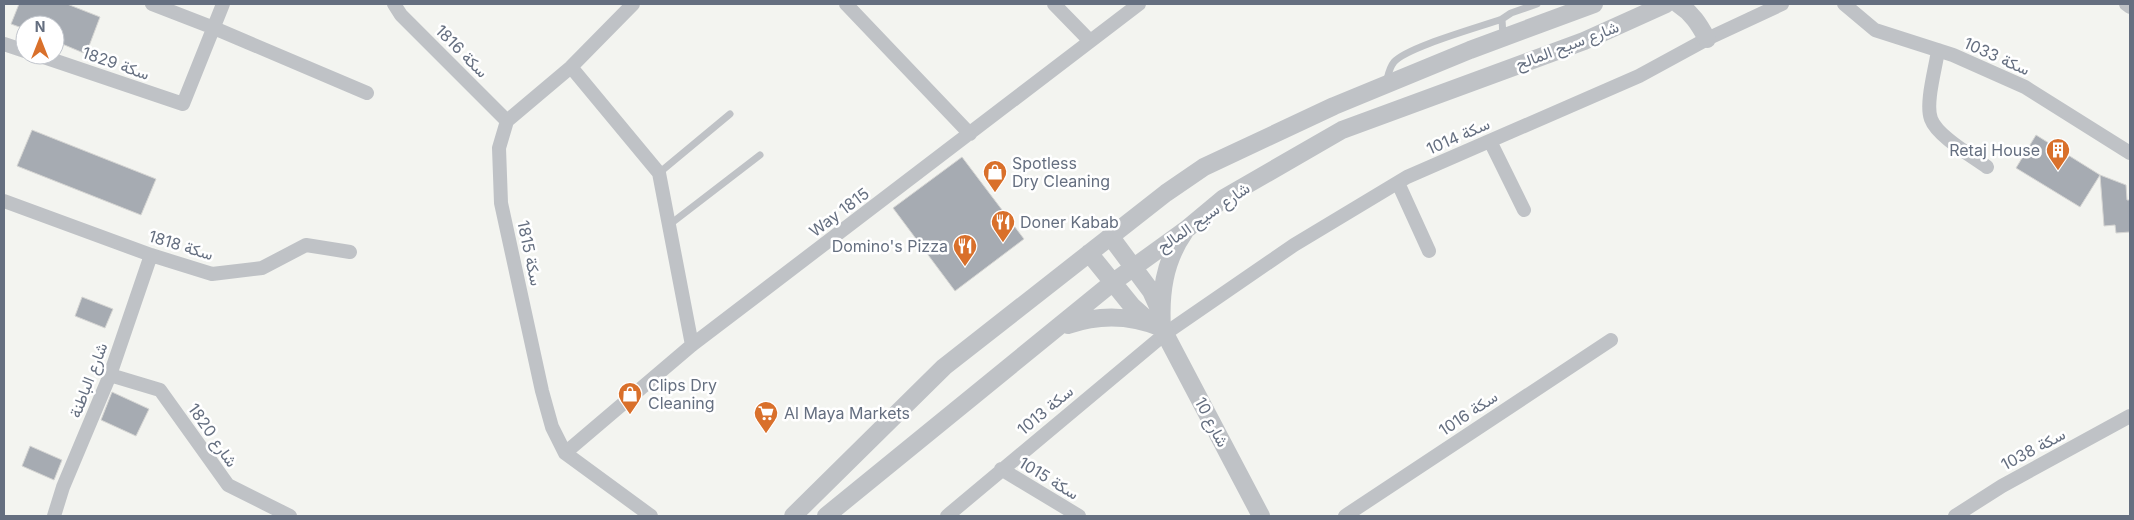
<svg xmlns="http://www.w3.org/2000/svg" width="2134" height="520" viewBox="0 0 2134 520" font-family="Inter,Vazirmatn,sans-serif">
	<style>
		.building { fill: #a6abb2; stroke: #d5d5d3 }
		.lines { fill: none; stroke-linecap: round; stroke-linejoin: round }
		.service { stroke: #bfc2c6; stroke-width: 7 }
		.minor { stroke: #bfc2c6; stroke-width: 14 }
		.tertiary { stroke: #bfc2c6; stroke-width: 18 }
		.labels { text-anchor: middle; stroke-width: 5; stroke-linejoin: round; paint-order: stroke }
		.street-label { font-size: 16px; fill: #656f80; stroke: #fff }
		.poi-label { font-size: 16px; fill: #656f80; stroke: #fff; text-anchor: start }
	</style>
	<rect width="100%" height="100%" fill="#f3f4f0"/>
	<!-- building -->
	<path class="building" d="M19 4H67L100 17 86 54 55 41V25H25V29L11 24Z
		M32 130 156 179 141 215 17 166Z
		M2036 135 2100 175 2080 207 2016 168Z
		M962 157 1024 239 955 291 893 208Z
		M2100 175 2126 185 2127 200H2130V232L2116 233 2115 225 2104 226Z
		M82 297 113 309 105 328 75 316Z
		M112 392 149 409 136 436 101 420Z
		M30 446 62 460 54 480 22 466Z"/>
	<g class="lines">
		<!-- service -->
		<path class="service" d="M1503 37 1502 19 1511 13 1537 4
			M1386 83C1388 76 1389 68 1394 62 1407 47 1480 27 1502 19
			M659 173 730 114
			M669 225 760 155"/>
		<!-- minor -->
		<path class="minor" d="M152 4 214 28 367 93
			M394 4 401 15 507 121
			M633 4 571 67 507 121 499 148 501 203 542 391 552 427 565 453 651 516
			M846 4 970 134
			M1054 4 1090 41
			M1844 4 1875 30 1953 55 2025 87 2130 153
			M2126 4 2130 7
			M4 44 25 51
			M1938 50C1936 67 1925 103 1931 119 1937 136 1972 156 1987 167
			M38 55 183 104 223 4
			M571 67 659 173 692 345
			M1490 141 1524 210
			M1398 183 1429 251
			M4 201 151 255 212 274 262 268 306 245 350 252
			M110 375 160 390 228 485 290 516
			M565 453 692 345 1139 4
			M1001 469 1079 516
			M54 516 63 487 110 375 151 255
			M947 516 1166 333 1294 245 1407 177 1639 76 1707 39 1782 4
			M1345 516 1611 340
			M1955 516 2002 486 2130 416"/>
		<!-- tertiary -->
		<path class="tertiary" d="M1678 4C1692 13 1699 24 1707 39
			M1110 236 1151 291 1160 311
			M1089 253 1132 306 1151 323
			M1068 325C1100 314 1131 315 1162 328
			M1162 328 1261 516
			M1162 328C1160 294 1164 262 1184 233
			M793 516 944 367 1166 193 1204 167 1334 106 1470 50 1594 4
			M826 516 1112 283 1188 228 1224 198 1342 130 1584 41 1666 4"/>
	</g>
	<!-- icons -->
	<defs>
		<g id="building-pin" transform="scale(1.25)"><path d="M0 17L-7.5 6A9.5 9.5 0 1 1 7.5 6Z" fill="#d9702b" stroke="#fff"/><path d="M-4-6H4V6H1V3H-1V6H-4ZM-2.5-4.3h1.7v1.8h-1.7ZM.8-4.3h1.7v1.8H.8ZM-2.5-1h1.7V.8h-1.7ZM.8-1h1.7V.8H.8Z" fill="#fff"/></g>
		<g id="shop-pin" transform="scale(1.25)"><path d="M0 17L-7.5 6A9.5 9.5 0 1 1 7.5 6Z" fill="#d9702b" stroke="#fff"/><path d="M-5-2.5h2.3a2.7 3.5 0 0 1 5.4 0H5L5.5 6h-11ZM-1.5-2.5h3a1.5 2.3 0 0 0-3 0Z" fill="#fff"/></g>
		<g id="restaurant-pin" transform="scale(1.25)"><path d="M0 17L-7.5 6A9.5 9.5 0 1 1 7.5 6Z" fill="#d9702b" stroke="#fff"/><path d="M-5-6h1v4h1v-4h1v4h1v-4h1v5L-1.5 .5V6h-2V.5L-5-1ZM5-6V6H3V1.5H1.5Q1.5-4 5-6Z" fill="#fff"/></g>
		<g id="supermarket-pin" transform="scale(1.25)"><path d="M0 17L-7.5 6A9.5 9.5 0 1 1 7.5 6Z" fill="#d9702b" stroke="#fff"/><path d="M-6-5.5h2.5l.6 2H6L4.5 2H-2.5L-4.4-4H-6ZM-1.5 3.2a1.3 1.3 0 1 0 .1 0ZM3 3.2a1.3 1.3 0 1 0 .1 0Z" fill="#fff"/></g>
	</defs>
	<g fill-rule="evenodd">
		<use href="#building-pin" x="2058" y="150"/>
		<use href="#shop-pin" x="995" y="172"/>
		<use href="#restaurant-pin" x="1003" y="222"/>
		<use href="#restaurant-pin" x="965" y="246"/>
		<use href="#shop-pin" x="630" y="394"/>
		<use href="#supermarket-pin" x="766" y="413"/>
	</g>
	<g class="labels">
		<!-- street labels -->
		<g class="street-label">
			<text transform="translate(1567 45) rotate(-21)" y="6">شارع سيح المالح</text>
			<text transform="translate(462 51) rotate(45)" y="6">سكة 1816</text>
			<text transform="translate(1997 56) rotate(24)" y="6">سكة 1033</text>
			<text transform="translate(116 63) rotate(19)" y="6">سكة 1829</text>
			<text transform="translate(1458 136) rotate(-24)" y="6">سكة 1014</text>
			<text transform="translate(839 212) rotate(-37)" y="6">Way 1815</text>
			<text transform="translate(1203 217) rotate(-35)" y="6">شارع سيح المالح</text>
			<text transform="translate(181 245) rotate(17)" y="6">سكة 1818</text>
			<text transform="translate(530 253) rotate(78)" y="6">سكة 1815</text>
			<text transform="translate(88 380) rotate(-69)" y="6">شارع الباطنة</text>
			<text transform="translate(1045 410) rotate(-40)" y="6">سكة 1013</text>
			<text transform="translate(1468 413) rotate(-34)" y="6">سكة 1016</text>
			<text transform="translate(1212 422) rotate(62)" y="6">شارع 10</text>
			<text transform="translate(213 435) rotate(55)" y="6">1820 شارع</text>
			<text transform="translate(2033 449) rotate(-28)" y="6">سكة 1038</text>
			<text transform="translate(1049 478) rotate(31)" y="6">سكة 1015</text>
		</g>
		<!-- poi labels -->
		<g class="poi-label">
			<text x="2040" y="156" text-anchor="end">Retaj House</text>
			<text x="1012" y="169">Spotless<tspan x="1012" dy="18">Dry Cleaning</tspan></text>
			<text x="1020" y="228">Doner Kabab</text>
			<text x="948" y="252" text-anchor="end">Domino's Pizza</text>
			<text x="648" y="391">Clips Dry<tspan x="648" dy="18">Cleaning</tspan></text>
			<text x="784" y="419">Al Maya Markets</text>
		</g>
	</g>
	<!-- border -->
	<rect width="2134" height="520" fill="none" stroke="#656f80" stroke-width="10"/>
	<!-- north arrow -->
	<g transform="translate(40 40)"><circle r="24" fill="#ffffff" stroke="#c1c5cc"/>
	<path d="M0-4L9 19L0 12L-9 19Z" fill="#d9702b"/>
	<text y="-8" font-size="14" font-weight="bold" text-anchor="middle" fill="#656f80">N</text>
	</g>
</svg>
